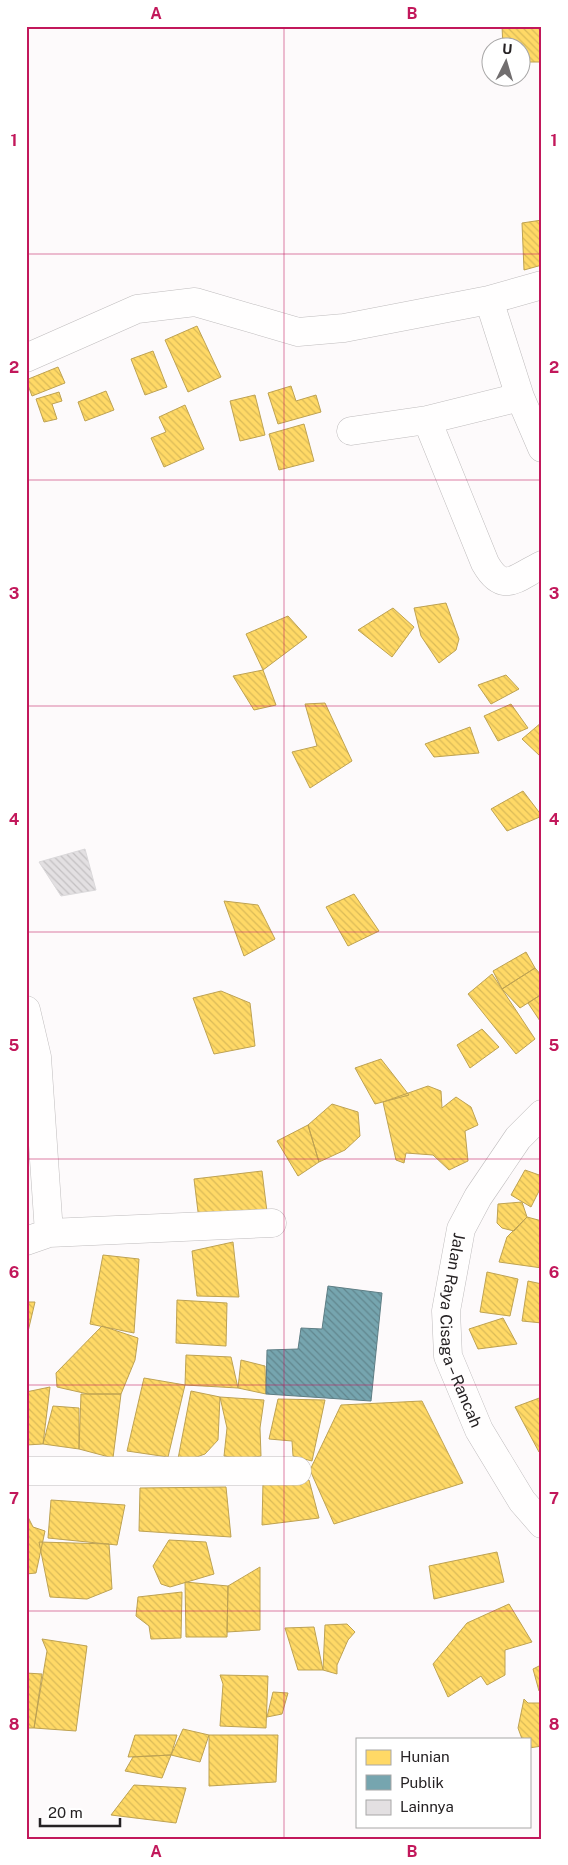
<svg xmlns="http://www.w3.org/2000/svg" width="568" height="1865" viewBox="0 0 568 1865" font-family="'Public Sans',sans-serif">
	<style>
		.homes { fill: url(#homes-back-hatch); stroke: #bea252 }
		.public { fill: url(#public-back-hatch); stroke: #5e7e85 }
		.building { fill: url(#building-back-hatch); stroke: #dbd9db }
		.lines { fill: none; stroke-linecap: round; stroke-linejoin: round }
		.street-casing { stroke: #bfbcbd; stroke-width: 29 }
		.secondary-casing { stroke: #bfbcbd; stroke-width: 29 }
		.street { stroke: #fffefe; stroke-width: 28 }
		.secondary { stroke: #fffefe; stroke-width: 28 }
		.grid { fill: none; stroke: #c2185b; stroke-width: 1; stroke-opacity: 0.55 }
		.labels { text-anchor: middle; stroke-width: 5; stroke-linejoin: round; paint-order: stroke }
		.street-label { font-size: 16px; fill: #262224; stroke: #fff }
		.neatline { fill: none; stroke: #c2185b; stroke-width: 2 }
		.grid-label { font-size: 16px; text-anchor: middle; font-weight: bold; fill: #c2185b }
	</style>
	<defs>
		<pattern id="homes-back-hatch" width="6" height="6" patternUnits="userSpaceOnUse" patternTransform="scale(1.25)"><rect width="6" height="6" fill="#ffd966"/><path d="M-1 5l2 2M0 0l6 6M5-1l2 2" fill="none" stroke="#daba58"/></pattern>
		<pattern id="public-back-hatch" width="6" height="6" patternUnits="userSpaceOnUse" patternTransform="scale(1.25)"><rect width="6" height="6" fill="#76a5af"/><path d="M-1 5l2 2M0 0l6 6M5-1l2 2" fill="none" stroke="#61868e"/></pattern>
		<pattern id="building-back-hatch" width="6" height="6" patternUnits="userSpaceOnUse" patternTransform="scale(1.25)"><rect width="6" height="6" fill="#e3e0e2"/><path d="M-1 5l2 2M0 0l6 6M5-1l2 2" fill="none" stroke="#c3c0c2"/></pattern>
	</defs>
	<rect width="100%" height="100%" fill="#fdfafb"/>
	<!-- homes -->
	<path class="homes" d="M502 26H542V62H520V48H503Z
		M542 220V265L524 270 522 223Z
		M197 326 221 377 188 392 165 340Z
		M153 351 167 387 145 395 131 359Z
		M58 367 65 383 32 396 26 380Z
		M291 386 296 401 316 395 321 412 278 424 268 393Z
		M106 391 114 410 85 421 78 402Z
		M59 392 62 401 52 404 57 419 44 422 36 399Z
		M255 395 265 435 240 441 230 401Z
		M185 405 204 449 164 467 151 438 166 432 159 417Z
		M304 424 314 461 279 470 269 434Z
		M446 603 459 639 456 650 439 663 421 636 414 608Z
		M393 608 414 627 392 657 358 630Z
		M288 616 307 637 263 670 246 634Z
		M263 670 276 705 254 710 233 676Z
		M506 675 519 689 491 704 478 685Z
		M325 703 352 761 310 788 292 752 317 746 305 704Z
		M511 704 528 728 498 741 484 716Z
		M542 722V755L540 756 522 739Z
		M470 727 479 753 434 757 425 744Z
		M523 791 542 816 507 831 491 809Z
		M354 894 379 931 348 946 326 907Z
		M224 901 258 905 275 939 244 956Z
		M526 952 535 968 502 989 493 971Z
		M535 968 542 976V994L520 1008 502 989Z
		M492 974 535 1039 516 1054 468 994Z
		M221 991 250 1003 255 1046 214 1054 193 998Z
		M542 994V1024L528 1003Z
		M482 1029 499 1047 470 1068 457 1045Z
		M381 1059 409 1095 375 1104 355 1068Z
		M428 1086 441 1091 442 1108 456 1097 471 1107 478 1125 465 1131 468 1161 449 1170 433 1155 406 1153 404 1163 396 1160 383 1102Z
		M332 1104 358 1112 360 1136 345 1150 319 1162 308 1125Z
		M308 1125 319 1162 298 1176 277 1141Z
		M525 1170 542 1176V1185L531 1207 511 1195Z
		M262 1171 267 1212 199 1220 194 1179Z
		M522 1202 527 1217 514 1231 502 1228 497 1223 498 1204Z
		M527 1217 542 1221V1268L499 1262 507 1237Z
		M233 1242 239 1297 197 1296 192 1251Z
		M103 1255 139 1259 134 1333 90 1324Z
		M487 1272 518 1279 510 1316 480 1312Z
		M528 1281 542 1284V1323L522 1321Z
		M177 1300 227 1303 226 1346 176 1343Z
		M26 1302H35L26 1340Z
		M503 1318 517 1344 478 1349 469 1329Z
		M102 1326 138 1338 135 1360 121 1394H88L57 1387 56 1373Z
		M186 1355 231 1357 238 1388 185 1385Z
		M241 1360 265 1366 266 1394 238 1388Z
		M144 1378 185 1385 168 1457 127 1451Z
		M50 1387 43 1444 26 1445V1392Z
		M191 1391 220 1397 218 1440 205 1454 177 1464Z
		M81 1394H121L113 1458 79 1449Z
		M220 1397 264 1400 260 1428 261 1456 242 1459 224 1456 227 1428Z
		M542 1397V1450L539 1452 515 1407Z
		M278 1399 325 1400 312 1461 293 1456 292 1441 269 1439Z
		M422 1401 463 1483 334 1524 310 1470 341 1405Z
		M53 1406 79 1408V1449L43 1444Z
		M309 1480 319 1518 262 1525 263 1482Z
		M226 1487 231 1537 139 1531 140 1488Z
		M51 1500 125 1505 117 1545 48 1538Z
		M26 1513 33 1527 45 1531 36 1573 26 1574Z
		M169 1540 206 1542 214 1574 170 1587 161 1584 153 1566Z
		M39 1542 109 1544 112 1589 87 1599 50 1597Z
		M497 1552 504 1582 434 1599 429 1566Z
		M260 1567V1630L227 1632 228 1586Z
		M185 1582 228 1586 227 1637H186Z
		M182 1592 181 1638 151 1639 149 1626 136 1616 138 1597Z
		M509 1604 532 1642 505 1650V1675L487 1685 481 1676 448 1697 433 1664 467 1623Z
		M347 1624 355 1632 348 1640 337 1665V1674L323 1670 325 1625Z
		M314 1627 323 1670H298L285 1628Z
		M42 1639 87 1646 76 1731 34 1728 47 1651Z
		M539 1666H542V1691H539L533 1669Z
		M26 1673 42 1674 34 1728H26Z
		M220 1675 268 1676 266 1728 220 1726 223 1684Z
		M273 1692 288 1693 282 1714 267 1717Z
		M524 1699 528 1703H542V1746L529 1748V1739H522L518 1728Z
		M183 1729 209 1735 200 1762 171 1755Z
		M135 1735H177L171 1755 128 1757Z
		M209 1735H278L276 1782 209 1786Z
		M171 1755 162 1778 125 1771 133 1757Z
		M134 1785 186 1788 176 1823 111 1815Z"/>
	<!-- public -->
	<path class="public" d="M328 1286 382 1293 371 1401 266 1394 267 1350 298 1349 301 1328 322 1329Z"/>
	<!-- building -->
	<path class="building" d="M85 849 96 890 61 896 39 862Z"/>
	<g class="lines">
		<!-- street casing -->
		<g class="street-casing">
			<path id="street" d="M489 300 520 397 542 448
				M26 358 137 309 195 302 298 332 344 328 489 300 542 285
				M520 397 427 420 485 563C503 595 515 578 542 565
				M351 431 427 420
				M26 1010 37 1057 49 1233 272 1223
				M26 1241 49 1233
				M26 1471H297"/>
		</g>
		<!-- secondary casing -->
		<g class="secondary-casing">
			<g id="secondary">
				<path id="s1" d="M542 1114 518 1138 478 1197 461 1229 446 1311 448 1356 479 1430 522 1501 542 1524"/>
			</g>
		</g>
		<!-- street -->
		<use href="#street" class="street"/>
		<!-- secondary -->
		<use href="#secondary" class="secondary"/>
	</g>
	<!-- grid -->
	<path class="grid" d="M284 26V1839M26 254H542M26 480H542M26 706H542M26 932H542M26 1159H542M26 1385H542M26 1611H542"/>
	<g class="labels">
		<!-- street labels -->
		<g class="street-label">
			<text dy="6" stroke="none"><textPath href="#s1" startOffset="246">Jalan Raya Cisaga – Rancah</textPath></text>
		</g>
	</g>
	<!-- border -->
	<rect width="568" height="1865" fill="none" stroke="#ffffff" stroke-width="55"/>
	<!-- legend -->
	<rect x="356" y="1738" width="175" height="90" fill="#ffffff" stroke="#a8a7a7"/>
	<rect x="366" y="1750" width="25" height="15" fill="#ffd966" stroke="#a8a7a7"/>
	<text x="400" y="1762" font-size="15" fill="#262224">Hunian</text>
	<rect x="366" y="1775" width="25" height="15" fill="#76a5af" stroke="#a8a7a7"/>
	<text x="400" y="1788" font-size="15" fill="#262224">Publik</text>
	<rect x="366" y="1800" width="25" height="15" fill="#e3e0e2" stroke="#a8a7a7"/>
	<text x="400" y="1812" font-size="15" fill="#262224">Lainnya</text>
	<!-- north arrow -->
	<g transform="translate(506 62) rotate(5)"><circle r="24" fill="#ffffff" stroke="#a8a7a7"/>
	<path d="M0-4L9 19L0 12L-9 19Z" fill="#716e6f"/>
	<text y="-8" font-size="14" font-weight="bold" text-anchor="middle" fill="#262224">U</text>
	</g>
	<!-- scale -->
	<path d="M40 1818v8h80v-8" fill="none" stroke="#262224" stroke-width="2.5"/>
	<text x="48" y="1818" font-size="15" fill="#262224" stroke="#ffffff" stroke-width="4" paint-order="stroke">20 m</text>
	<rect x="28" y="28" width="512" height="1810" class="neatline"/>
	<g class="grid-label">
		<text x="156" y="19">A</text>
		<text x="412" y="19">B</text>
		<text x="14" y="146">1</text>
		<text x="554" y="146">1</text>
		<text x="14" y="373">2</text>
		<text x="554" y="373">2</text>
		<text x="14" y="599">3</text>
		<text x="554" y="599">3</text>
		<text x="14" y="825">4</text>
		<text x="554" y="825">4</text>
		<text x="14" y="1051">5</text>
		<text x="554" y="1051">5</text>
		<text x="14" y="1278">6</text>
		<text x="554" y="1278">6</text>
		<text x="14" y="1504">7</text>
		<text x="554" y="1504">7</text>
		<text x="14" y="1730">8</text>
		<text x="554" y="1730">8</text>
		<text x="156" y="1857">A</text>
		<text x="412" y="1857">B</text>
	</g>
</svg>
